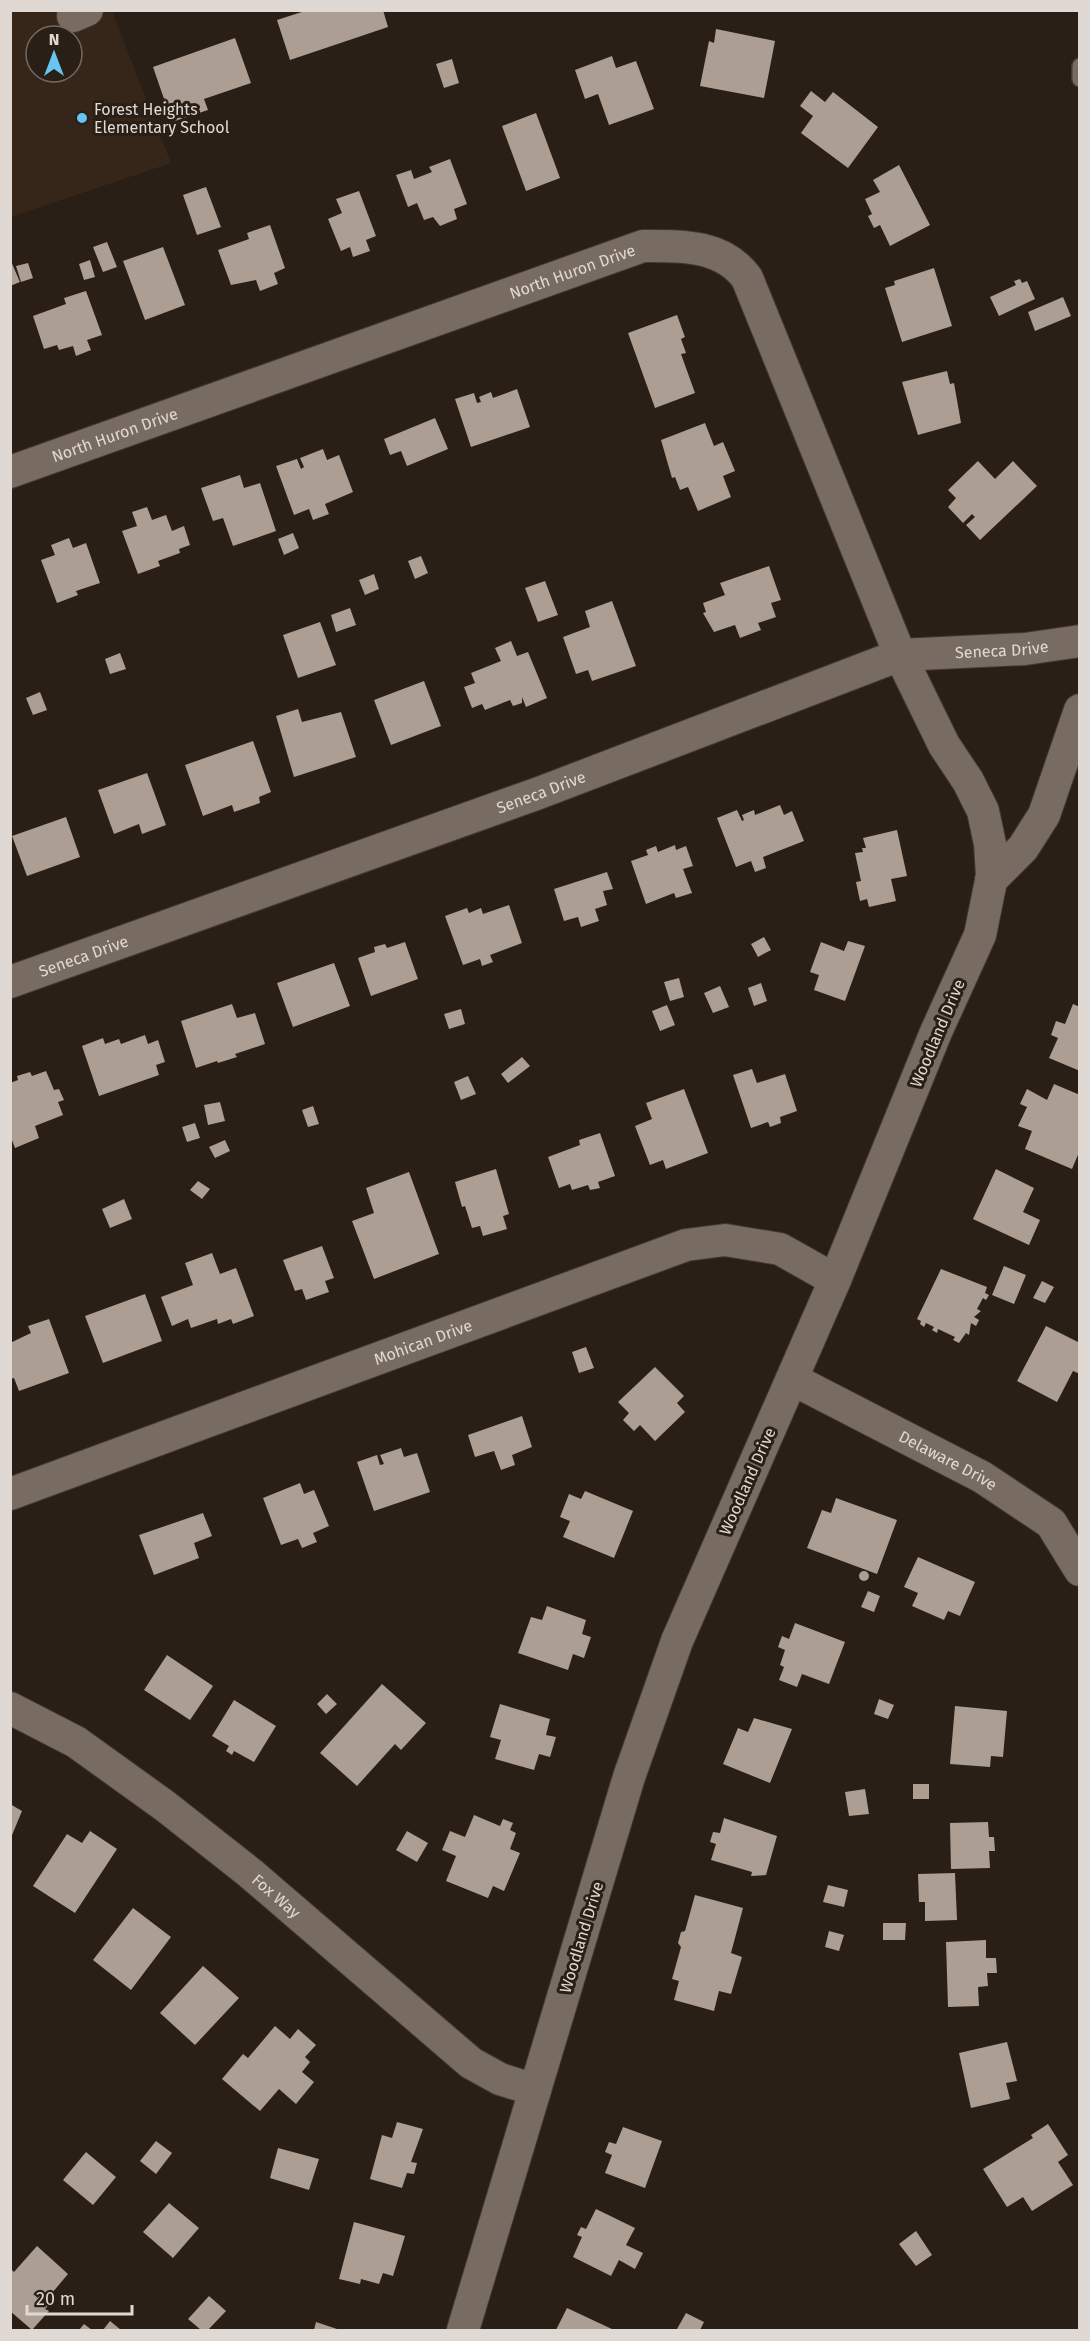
<svg xmlns="http://www.w3.org/2000/svg" width="1090" height="2341" viewBox="0 0 1090 2341" font-family="'Fira Sans',sans-serif">
	<style>
		.built { fill: #362619; fill-rule: evenodd }
		.building { fill: #ac9e93 }
		.lines { fill: none; stroke-linecap: round; stroke-linejoin: round }
		.service-casing { stroke: #433a35; stroke-width: 18 }
		.minor-casing { stroke: #433a35; stroke-width: 34 }
		.service { stroke: #786b61; stroke-width: 15 }
		.minor { stroke: #786b61; stroke-width: 32 }
		.poi-dot { fill: #68c4f0; stroke: #291f16; stroke-width: 2 }
		.labels { text-anchor: middle; stroke-width: 6; stroke-linejoin: round; paint-order: stroke }
		.poi-label { font-size: 16px; fill: #e0d9d3; stroke: #291f16; text-anchor: start }
		.street-label { font-size: 16px; fill: #e0d9d3; stroke: #291f16 }
	</style>
	<rect width="100%" height="100%" fill="#291f16"/>
	<!-- built -->
	<path class="built" d="M10 11H112L171 163 11 217ZM36 36H72V72H36Z"/>
	<!-- building -->
	<path class="building" d="M308 10H383L388 27 290 60 277 20Z
		M716 29 775 41 764 98 700 86 709 41 714 43Z
		M235 38 251 83 204 99 208 110 172 122 153 67Z
		M612 56 616 68 636 61 654 109 609 125 598 94 585 99 575 70Z
		M452 59 459 83 444 88 436 64Z
		M811 91 825 102 833 92 878 127 848 168 801 133 813 116 800 106Z
		M536 113 560 178 526 191 502 126Z
		M450 159 467 204 454 209 457 219 440 226 433 217 424 220 417 203 408 207 396 175 411 170 414 179 432 172 429 167Z
		M899 165 930 225 890 246 880 225 874 228 868 216 872 214 865 199 880 192 873 180Z
		M206 187 221 227 197 235 183 195Z
		M359 191 376 236 366 240 370 251 353 257 350 247 341 251 328 219 342 213 336 199Z
		M270 225 285 268 274 273 278 284 260 291 256 280 231 285 218 250 249 239 247 233Z
		M107 242 117 267 103 272 93 247Z
		M163 247 185 305 145 320 123 261Z
		M10 259 20 282 10 286Z
		M90 260 95 277 84 280 79 264Z
		M28 263 33 278 21 282 16 266Z
		M934 268 952 326 902 342 885 288 895 285 894 281Z
		M1020 279 1022 283 1027 281 1035 299 999 316 990 297 1016 285 1014 281Z
		M86 291 102 335 87 340 91 350 76 356 73 346 59 350 57 345 44 349 33 316 66 304 64 298Z
		M1063 297 1071 316 1035 331 1028 312Z
		M677 315 685 337 681 339 686 353 681 354 695 393 655 408 628 333Z
		M947 371 950 384 954 383 961 423 918 435 902 382Z
		M517 389 530 427 471 447 455 399 474 393 477 403 481 402 479 397 491 392 493 398Z
		M435 418 448 449 407 466 401 451 390 455 384 439Z
		M705 423 714 446 723 442 735 471 723 476 731 497 698 511 688 487 680 490 675 477 672 478 661 440Z
		M323 449 327 460 339 455 353 492 325 504 329 514 313 520 309 509 294 515 276 466 297 459 301 469 304 467 300 458Z
		M978 461 995 479 1013 461 1037 486 980 540 966 525 975 517 972 514 963 523 948 507 956 498 948 490Z
		M240 475 244 488 260 483 276 531 233 546 223 518 213 521 201 488Z
		M147 507 152 520 166 515 172 531 184 526 190 545 179 549 180 553 158 561 160 566 138 574 122 531 137 526 132 512Z
		M293 533 299 548 284 555 278 539Z
		M69 538 73 548 86 543 100 583 76 591 78 595 57 603 41 560 55 555 51 545Z
		M421 556 428 573 415 579 408 561Z
		M769 566 781 600 771 603 776 617 758 623 761 630 740 638 735 625 714 632 703 613 706 612 703 603 725 595 720 583Z
		M374 574 379 589 365 595 359 580Z
		M545 581 558 615 538 622 525 588Z
		M612 601 636 666 592 681 588 670 576 674 563 637 590 627 585 611Z
		M350 608 356 625 336 632 331 615Z
		M320 622 336 665 298 678 283 635Z
		M511 641 517 656 528 652 547 698 526 707 522 697V703L513 706 510 700 485 710 482 704 472 708 464 687 475 683 471 673 501 661 495 648Z
		M120 653 126 669 110 674 105 659Z
		M424 681 441 726 391 745 374 700Z
		M40 692 47 710 33 715 26 698Z
		M298 709 302 722 341 712 356 757 294 777 276 716Z
		M253 741 271 792 259 797 260 803 234 812 232 805 203 816 185 765Z
		M147 773 166 825 142 834 139 824 114 834 98 790Z
		M780 805 784 815 792 811 804 841 763 857 766 868 755 872 751 861 736 867 717 818 737 810 742 821 744 820 742 815 754 810 755 815Z
		M66 817 80 857 27 876 12 836Z
		M897 830 907 876 891 879 896 901 869 907 867 899 860 901 856 882 861 881 855 853 863 852 862 848H866L863 838Z
		M675 845 676 850 686 846 693 866 683 869 692 893 676 898 674 893 646 904 631 861 648 855 646 850 656 846 658 852Z
		M607 872 613 889 603 891 607 905 595 909 599 921 581 927 578 917 564 921 554 889Z
		M509 905 522 943 490 955 493 962 482 966 480 959 463 965 445 916 467 908 469 913 481 908 483 914Z
		M764 937 771 950 758 957 751 944Z
		M848 941 865 946 845 1001 814 990 819 975 810 972 821 942 844 951Z
		M405 942 418 979 371 996 358 958 375 952 374 947 385 944 387 948Z
		M334 963 350 1006 293 1027 277 983Z
		M679 978 684 997 670 1001 664 982Z
		M761 983 767 1001 754 1006 748 988Z
		M720 986 729 1007 713 1013 704 993Z
		M232 1004 237 1018 255 1013 265 1044 235 1054 237 1057 218 1063 217 1061 196 1068 181 1021Z
		M1073 1004 1080 1007V1071L1049 1058 1058 1038 1051 1035 1056 1021 1065 1024Z
		M667 1005 675 1025 660 1031 652 1011Z
		M461 1009 465 1024 449 1029 444 1014Z
		M145 1035 148 1044 158 1040 165 1062 156 1065 159 1075 99 1096 82 1046 103 1038 105 1044 119 1039 121 1044Z
		M522 1057 530 1066 508 1083 501 1074Z
		M752 1069 757 1083 785 1074 797 1111 780 1117 781 1123 770 1127 768 1122 751 1128 733 1075Z
		M46 1071 54 1090 59 1089 64 1100 58 1102 63 1115 35 1126 39 1138 15 1148 10 1135V1083L18 1080 17 1076 30 1072 32 1076Z
		M468 1076 476 1094 461 1100 454 1082Z
		M1054 1084 1080 1095V1150L1072 1169 1025 1149 1032 1131 1018 1126 1027 1107 1020 1104 1027 1089 1047 1100Z
		M684 1089 708 1153 666 1169 663 1160 650 1165 635 1126 652 1119 646 1103Z
		M220 1102 225 1121 208 1125 204 1105Z
		M313 1106 319 1124 308 1127 302 1110Z
		M195 1123 200 1138 187 1142 182 1127Z
		M600 1133 615 1176 598 1182 600 1188 590 1190 588 1185 572 1190 570 1184 559 1188 548 1157 580 1145 579 1140Z
		M225 1140 230 1151 215 1158 209 1147Z
		M496 1169 509 1214 503 1216 507 1229 483 1236 480 1226 472 1228 465 1206 462 1207 455 1182Z
		M996 1169 1034 1188 1023 1212 1040 1220 1029 1245 973 1219Z
		M409 1172 439 1254 374 1279 352 1221 374 1213 366 1188Z
		M198 1181 210 1189 202 1199 190 1190Z
		M124 1199 132 1219 110 1228 102 1209Z
		M322 1246 334 1278 325 1281 329 1292 306 1300 302 1289 295 1291 283 1260Z
		M212 1253 220 1274 236 1268 254 1316 233 1324 231 1319 218 1324 217 1319 191 1328 188 1319 172 1326 161 1297 193 1285 185 1263Z
		M1004 1266 1026 1275 1014 1304 992 1295Z
		M941 1269 987 1287 985 1293 989 1295 986 1300 983 1298 977 1309 981 1311 974 1317 979 1320 976 1326 971 1323 969 1335 966 1333 959 1343 953 1340 955 1337 938 1329 937 1333 932 1330 934 1327 926 1323 924 1327 920 1324 921 1321 917 1319Z
		M1042 1281 1054 1287 1045 1303 1033 1298Z
		M145 1294 162 1341 103 1363 85 1316Z
		M49 1319 69 1373 19 1391 14 1378 10 1379V1343L31 1333 28 1326Z
		M1046 1326 1080 1343V1374L1073 1371 1057 1402 1017 1381Z
		M586 1347 594 1368 579 1373 572 1352Z
		M655 1367 684 1396 677 1403 685 1412 655 1441 640 1425 634 1431 623 1420 629 1413 618 1402Z
		M522 1416 532 1447 512 1455 515 1465 501 1470 494 1451 475 1457 468 1435Z
		M401 1448 404 1457 417 1453 430 1492 374 1511 357 1462 377 1455 380 1465 384 1464 380 1455Z
		M300 1483 304 1494 314 1490 329 1526 313 1533 317 1542 302 1548 298 1539 281 1545 263 1498Z
		M585 1491 633 1511 614 1558 563 1537 570 1521 560 1517 569 1494 581 1499Z
		M836 1498 897 1520 877 1574 807 1548 822 1510 831 1513Z
		M203 1513 212 1536 194 1543 199 1558 154 1575 139 1535Z
		M918 1557 975 1582 960 1616 948 1611 944 1620 912 1606 918 1593 904 1587Z
		M859 1576a5 5 0 1 1 10 0a5 5 0 1 1-10 0Z
		M868 1591 880 1596 874 1612 861 1607Z
		M547 1606 586 1620 582 1634 591 1637 584 1658 573 1654 568 1670 518 1653 531 1617 542 1620Z
		M795 1623 845 1642 829 1684 802 1674 797 1687 779 1680 784 1667 780 1665 785 1650 778 1647 782 1636 789 1639Z
		M167 1655 213 1686 190 1720 144 1690Z
		M382 1684 426 1723 401 1750 395 1744 357 1786 320 1753Z
		M327 1694 337 1704 326 1714 317 1704Z
		M879 1699 894 1705 888 1719 874 1714Z
		M234 1700 276 1726 254 1762 234 1751 232 1755 226 1751 229 1746 212 1736Z
		M500 1704 550 1719 546 1735 556 1737 550 1757 539 1754 534 1770 495 1759 501 1740 490 1737Z
		M955 1706 1007 1711 1003 1757 991 1756 990 1767 950 1764Z
		M754 1718 792 1729 770 1783 723 1764 738 1728 748 1732Z
		M913 1784H929V1799H913Z
		M865 1789 869 1814 849 1816 845 1792Z
		M10 1804 22 1811 10 1840Z
		M474 1815 500 1826 503 1819 513 1823 510 1830 516 1833 510 1849 520 1853 504 1891 493 1886 488 1898 446 1881 456 1856 442 1850 450 1831 465 1837Z
		M724 1818 777 1836 766 1875 751 1876 752 1872 711 1860 716 1844 710 1842 713 1832 720 1833Z
		M988 1822 989 1837H994L995 1851H989L990 1868 951 1869 950 1823Z
		M90 1831 117 1849 75 1913 33 1886 67 1834 82 1843Z
		M407 1831 428 1843 417 1862 396 1850Z
		M955 1873 957 1920 925 1921V1902H919L918 1874Z
		M828 1885 848 1890 844 1907 823 1902Z
		M695 1895 743 1908 731 1953 742 1957 731 1994 719 1991 714 2011 674 2000 679 1981 672 1979 681 1947 678 1943 681 1932 685 1931Z
		M133 1908 171 1937 131 1990 93 1960Z
		M883 1923H906L905 1940H883Z
		M829 1931 844 1935 839 1951 825 1947Z
		M986 1940V1958H996L997 1973H987L988 1986 978 1987 979 2006 948 2007 946 1942Z
		M203 1966 239 1998 195 2045 160 2013Z
		M275 2026 290 2039 298 2029 316 2045 305 2057 310 2062 302 2072 314 2082 296 2104 279 2089 260 2111 222 2079 243 2054 248 2058Z
		M1007 2042 1017 2081 1006 2083 1010 2099 971 2108 959 2053Z
		M397 2122 423 2129 411 2162 417 2163 414 2174 407 2173 402 2188 370 2179 382 2135 392 2138Z
		M1048 2124 1068 2155 1058 2162 1073 2185 1032 2211 1023 2197 1007 2207 983 2169 1033 2138 1031 2135Z
		M623 2127 662 2141 645 2188 605 2173 612 2155 605 2152 609 2142 616 2144Z
		M156 2141 172 2153 156 2174 140 2161Z
		M278 2148 319 2159 309 2190 270 2178Z
		M86 2152 116 2177 93 2205 63 2180Z
		M169 2203 199 2228 173 2258 143 2232Z
		M596 2209 635 2228 626 2245 643 2253 635 2269 619 2260 611 2276 573 2257 582 2237 577 2235 581 2227 586 2229Z
		M354 2222 405 2236 393 2276 383 2273 379 2284 361 2279 360 2284 339 2279Z
		M916 2231 932 2255 916 2266 899 2244Z
		M37 2246 68 2274 47 2299 51 2303 45 2309 49 2311 32 2330 10 2311V2268L14 2272Z
		M209 2296 226 2311 208 2330H201L188 2319Z
		M567 2308 614 2330H556Z
		M686 2313 704 2322 700 2330 677 2329Z
		M110 2321 121 2330H103Z
		M316 2322 340 2330H314Z
		M84 2324 92 2330H79Z"/>
	<g class="lines">
		<!-- service casing -->
		<g class="service-casing">
			<path id="service" d="M1080 66V79"/>
		</g>
		<!-- minor casing -->
		<g class="minor-casing">
			<g id="minor">
				<path d="M73 16 87 10"/>
				<path id="s1" d="M10 472 643 246C681 246 722 244 747 278L900 655 944 745 968 781 983 811 990 844 992 876 980 935 936 1032 835 1280 677 1641 629 1777 463 2330"/>
				<path d="M991 880 1023 848 1044 815 1080 710"/>
				<path id="s2" d="M10 982 539 793 900 655 1025 649 1080 641"/>
				<path id="s3" d="M792 1379 982 1477 1051 1523 1080 1570"/>
				<path id="s4" d="M10 1494 686 1245 725 1240 780 1249 835 1280"/>
				<path id="s5" d="M10 1708 76 1742 165 1806 250 1873 471 2063 500 2079 535 2090"/>
			</g>
		</g>
		<!-- service -->
		<use href="#service" class="service"/>
		<!-- minor -->
		<use href="#minor" class="minor"/>
	</g>
	<!-- markers -->
	<circle class="poi-dot" cx="82" cy="118" r="6"/>
	<g class="labels">
		<!-- poi labels -->
		<g class="poi-label">
			<text x="94" y="115">Forest Heights<tspan x="94" dy="18">Elementary School</tspan></text>
		</g>
		<!-- street labels -->
		<g class="street-label">
			<text dy="6" stroke="none"><textPath href="#s1" startOffset="597">North Huron Drive</textPath></text>
			<text dy="6" stroke="none"><textPath href="#s1" startOffset="111">North Huron Drive</textPath></text>
			<text dy="6" stroke="none"><textPath href="#s2" startOffset="1050">Seneca Drive</textPath></text>
			<text dy="6" stroke="none"><textPath href="#s2" startOffset="564">Seneca Drive</textPath></text>
			<text dy="6" stroke="none"><textPath href="#s2" startOffset="78">Seneca Drive</textPath></text>
			<text transform="translate(937 1033) rotate(-67)" y="6">Woodland Drive</text>
			<text dy="6" stroke="none"><textPath href="#s4" startOffset="440">Mohican Drive</textPath></text>
			<text dy="6" stroke="none"><textPath href="#s3" startOffset="176">Delaware Drive</textPath></text>
			<text transform="translate(747 1481) rotate(-66)" y="6">Woodland Drive</text>
			<text dy="6" stroke="none"><textPath href="#s5" startOffset="327">Fox Way</textPath></text>
			<text transform="translate(581 1937) rotate(-73)" y="6">Woodland Drive</text>
		</g>
	</g>
	<!-- border -->
	<rect width="1090" height="2341" fill="none" stroke="#e0d9d3" stroke-width="24"/>
	<!-- north arrow -->
	<g transform="translate(54 54)"><circle r="28" fill="#291f16" stroke="#726962" stroke-width="1.5"/>
	<path d="M0-4.5L10 22L0 15L-10 22Z" fill="#68c4f0"/>
	<text y="-9" font-size="16" font-weight="bold" text-anchor="middle" fill="#e0d9d3">N</text>
	</g>
	<!-- scale -->
	<path d="M27 2305v9h105v-9" fill="none" stroke="#e0d9d3" stroke-width="3"/>
	<text x="36" y="2305" font-size="18" fill="#e0d9d3" stroke="#291f16" stroke-width="4.5" paint-order="stroke">20 m</text>
</svg>
